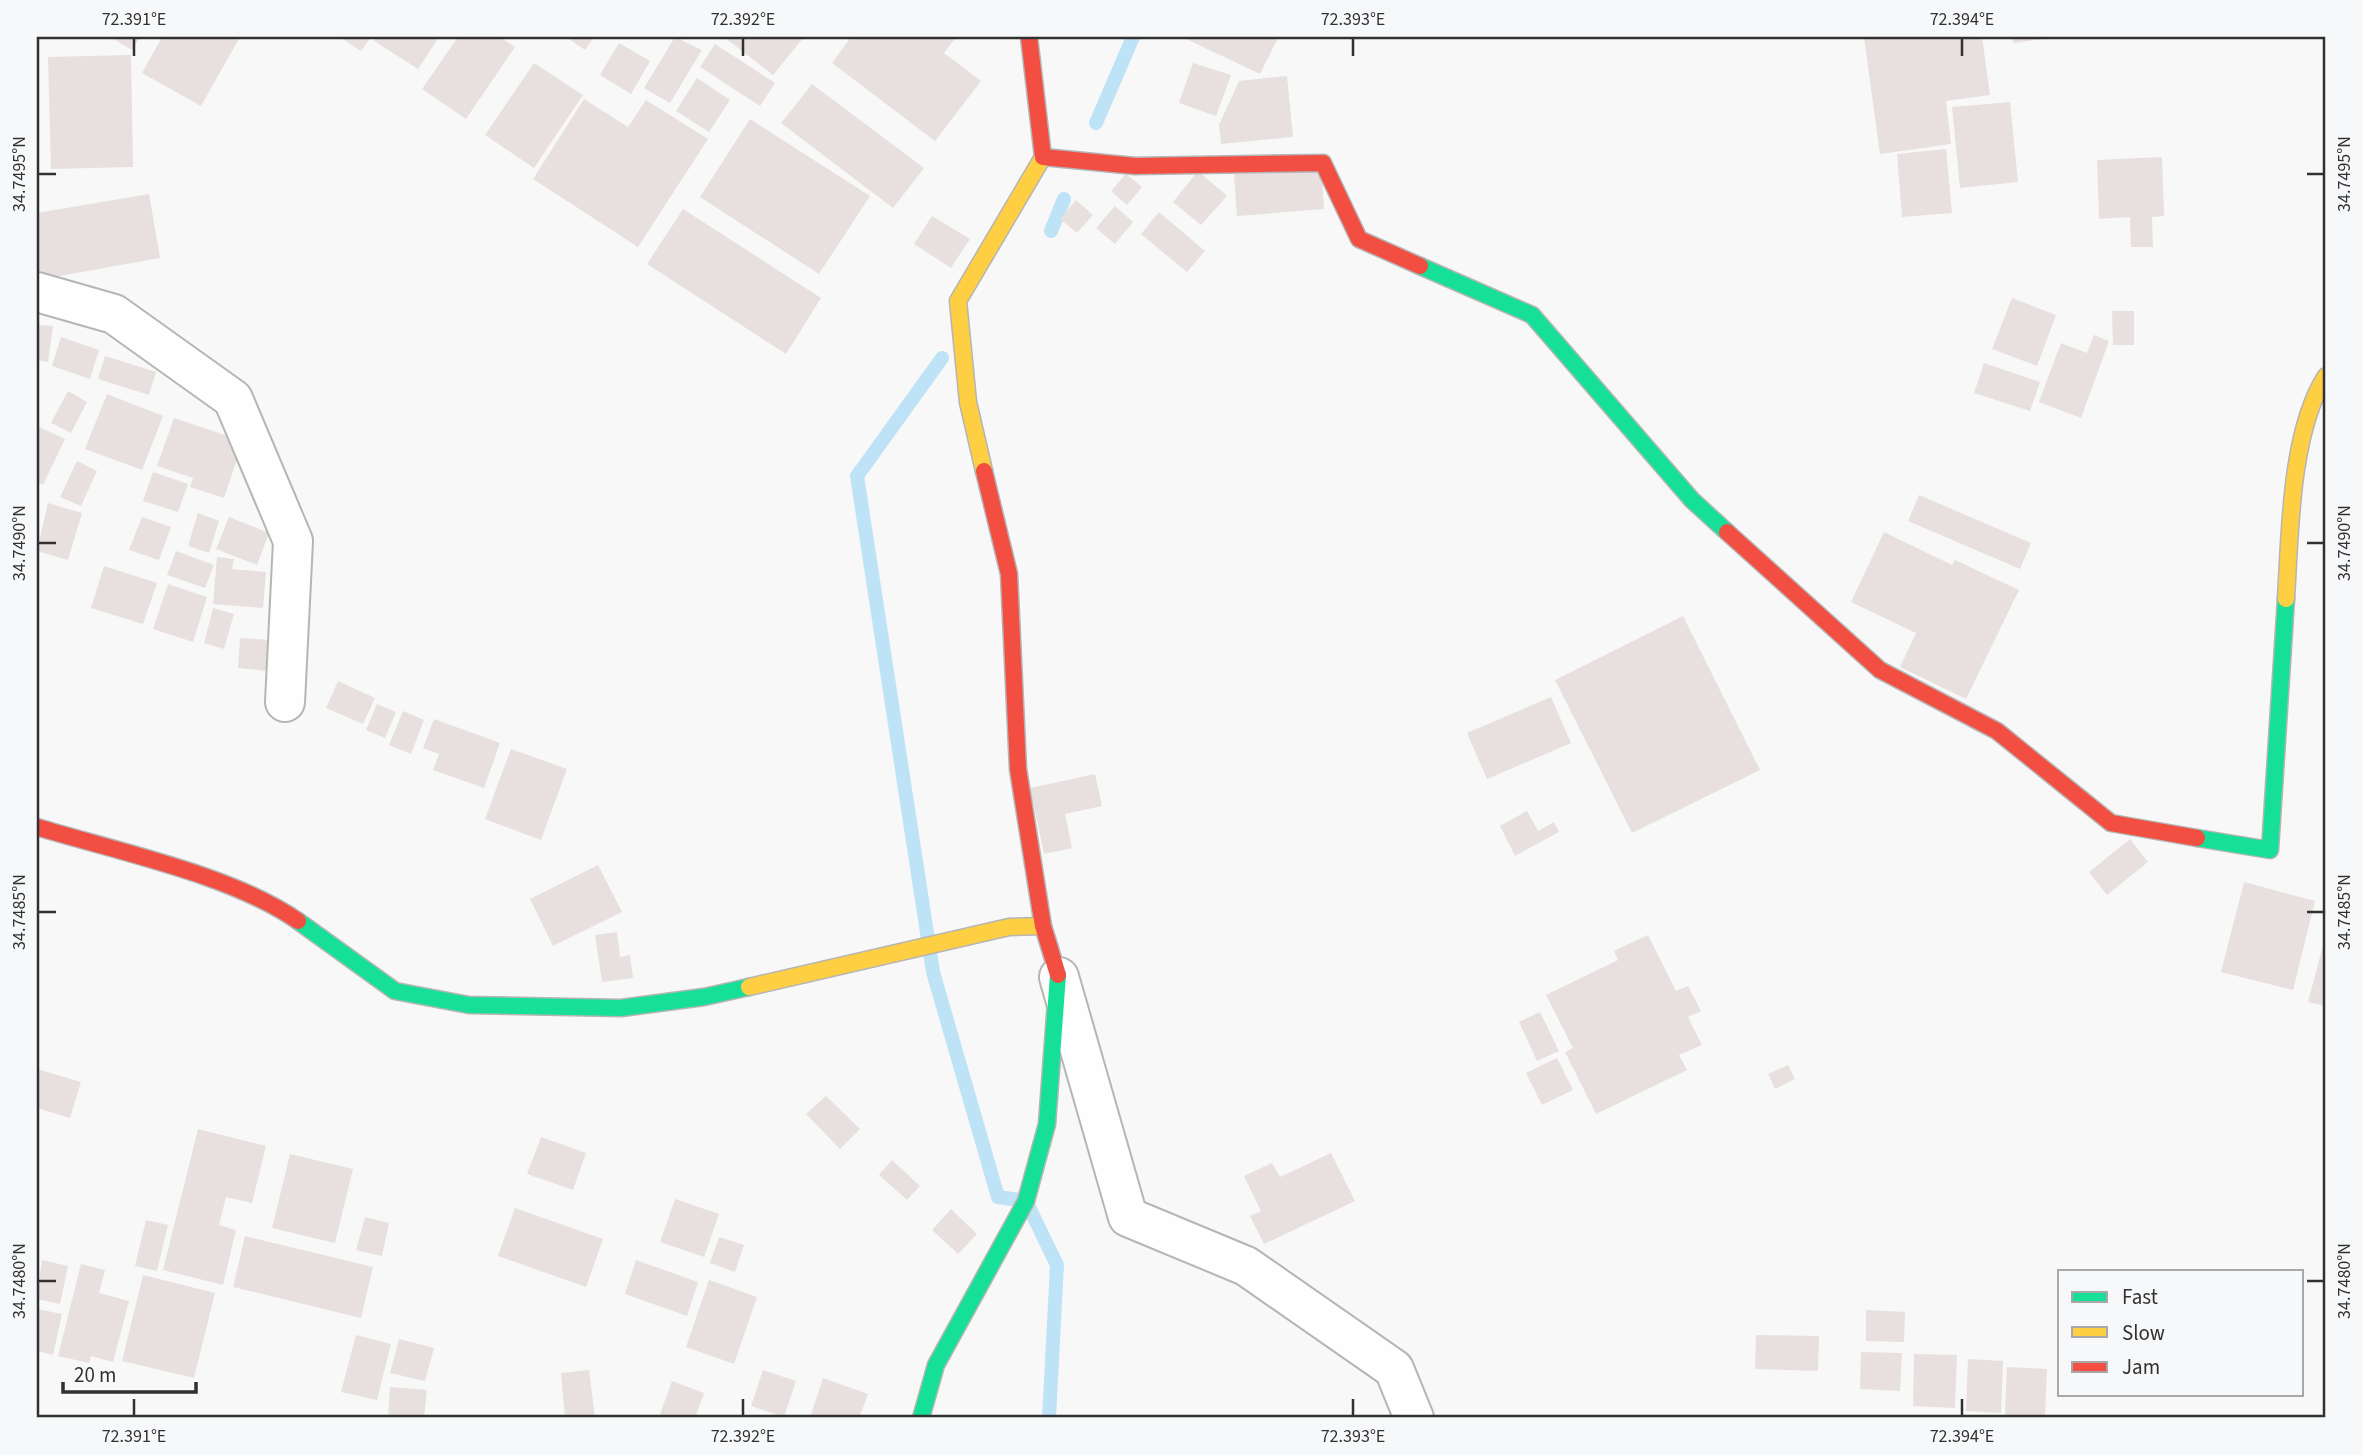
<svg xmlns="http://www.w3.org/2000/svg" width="2363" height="1455" viewBox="0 0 2363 1455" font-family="'Source Sans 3',sans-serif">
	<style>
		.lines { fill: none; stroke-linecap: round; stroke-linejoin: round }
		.stream { stroke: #bee3f7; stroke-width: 14 }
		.building { fill: #e7e0df }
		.street-casing { stroke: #b5b5b6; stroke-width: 42 }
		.fast-casing { stroke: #b5b5b6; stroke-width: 19 }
		.slow-casing { stroke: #b5b5b6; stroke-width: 19 }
		.jam-casing { stroke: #b5b5b6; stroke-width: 19 }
		.street { stroke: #fefefe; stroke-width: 38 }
		.fast { stroke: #16e098; stroke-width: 16 }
		.slow { stroke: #ffcf43; stroke-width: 16 }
		.jam { stroke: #f24e42; stroke-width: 16 }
		.ticks { fill: none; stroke: #313132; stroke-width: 2.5 }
		.neatline { fill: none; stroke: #313132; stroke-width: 2.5 }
		.ticks-label { font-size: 18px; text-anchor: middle; fill: #313132 }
	</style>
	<rect width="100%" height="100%" fill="#f8f8f8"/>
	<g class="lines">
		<!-- stream -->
		<path class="stream" d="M1096 123 1133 37
			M1051 231 1064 199
			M942 358 857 476 933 972 998 1197 1026 1201 1057 1265 1049 1418"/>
	</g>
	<!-- building -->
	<path class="building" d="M110 37H140L132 50Z
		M162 37H240L201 106 142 73Z
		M340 37H371L361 51Z
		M377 37H439L418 69 374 41Z
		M458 37H500L515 47 466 119 422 89Z
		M566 37H594L585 50Z
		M675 37 702 50 670 103 644 88Z
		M724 37H804L773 75Z
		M851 37H956L944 53 981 81 935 141 832 63Z
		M1182 37H1276L1278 38 1260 74Z
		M1864 37H1982L1990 95 1946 101 1951 144 1880 154Z
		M2012 37H2050V38L2013 43Z
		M619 43 650 61 631 94 600 75Z
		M715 44 775 83 760 106 700 67Z
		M131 55 133 167 51 169 48 57Z
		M534 63 583 95 534 168 485 135Z
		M1193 63 1231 75 1216 116 1179 103Z
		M1287 76 1293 137 1221 144 1219 125 1239 81Z
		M697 78 730 100 709 132 676 111Z
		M812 84 924 168 893 208 781 123Z
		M584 99 628 127 646 100 708 139 638 247 533 179Z
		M2010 102 2018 182 1960 188 1952 107Z
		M750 119 870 196 819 274 700 197Z
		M1946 149 1952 213 1902 217 1897 154Z
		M2162 157 2164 216 2152 217 2153 247H2131L2130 217 2099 219 2097 160Z
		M1321 167 1324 209 1237 216 1234 174Z
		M1198 171 1227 196 1201 225 1173 202Z
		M1126 174 1142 187 1127 205 1111 191Z
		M149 194 160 258 37 280V213Z
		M1076 200 1093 215 1077 233 1060 219Z
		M1115 206 1133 222 1115 244 1096 228Z
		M683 209 821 298 786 354 647 264Z
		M1159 212 1205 251 1187 272 1141 234Z
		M932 216 970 239 951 268 914 244Z
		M2012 298 2056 315 2037 366 1992 349Z
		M2112 311H2134V345H2113Z
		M37 325 53 326 48 362 37 360Z
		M2094 335 2109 341 2081 418 2039 402 2061 343 2087 353Z
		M61 337 99 350 90 379 52 366Z
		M105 356 156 372 149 395 98 379Z
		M1984 363 2040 382 2030 411 1974 393Z
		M68 391 87 402 71 433 51 423Z
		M107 394 163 416 142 470 85 449Z
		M174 418 243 441 224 498 190 487 193 478 157 466Z
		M37 426 65 439 43 485 37 482Z
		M77 461 97 471 81 506 60 497Z
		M153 472 188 484 178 512 143 501Z
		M1919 495 2031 543 2020 569 1908 521Z
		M48 503 82 513 68 560 37 551Z
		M198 513 219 521 209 553 188 546Z
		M142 517 171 527 159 560 129 550Z
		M229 517 269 533 257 565 216 549Z
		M1884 532 1952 565 1955 560 2019 590 1966 699 1900 667 1916 633 1851 602Z
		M176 551 214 565 205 588 167 575Z
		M217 557 234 559 232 569 266 572 263 608 213 604Z
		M104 566 157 583 143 624 91 608Z
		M168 584 207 597 193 642 153 629Z
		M213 608 234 614 224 649 204 643Z
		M1683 616 1760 770 1632 833 1555 680Z
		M240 638 271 640 268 671 238 668Z
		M338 681 375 698 363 724 326 708Z
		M1551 697 1571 743 1487 779 1467 733Z
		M377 704 396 712 385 738 366 730Z
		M403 711 424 720 411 754 389 745Z
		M434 719 500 743 484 788 433 770 439 754 423 748Z
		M511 749 567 769 541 840 485 819Z
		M1095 774 1102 806 1065 814 1072 848 1044 854 1030 788Z
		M1527 811 1538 831 1554 822 1559 832 1515 856 1500 826Z
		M2130 839 2148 862 2107 895 2089 872Z
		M598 865 622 912 553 946 530 899Z
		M2244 882 2315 901 2293 990 2221 972Z
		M617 932 620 957 630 955 633 978 602 982 595 935Z
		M2326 934V1006L2308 1002Z
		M1648 935 1676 991 1688 986 1701 1011 1688 1017 1702 1045 1679 1055 1687 1070 1596 1114 1565 1052 1573 1048 1546 995 1618 960 1614 951Z
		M1540 1012 1559 1051 1537 1061 1519 1022Z
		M1557 1058 1573 1090 1542 1105 1526 1073Z
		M1788 1065 1795 1079 1775 1089 1768 1074Z
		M37 1069 81 1082 70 1118 37 1108Z
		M826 1096 860 1129 840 1149 806 1114Z
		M198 1129 266 1146 252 1203 226 1197 219 1225 236 1230 223 1285 163 1270Z
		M541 1137 586 1153 573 1190 527 1174Z
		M1331 1153 1355 1201 1264 1244 1250 1216 1261 1211 1244 1176 1272 1163 1280 1177Z
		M290 1154 353 1169 335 1243 272 1228Z
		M892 1160 920 1186 907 1200 879 1175Z
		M675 1199 719 1214 704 1257 660 1242Z
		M515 1208 603 1239 586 1287 498 1256Z
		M951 1209 977 1234 958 1254 932 1230Z
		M365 1217 389 1223 382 1256 356 1250Z
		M146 1220 168 1225 157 1271 135 1266Z
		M245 1236 373 1267 361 1318 233 1287Z
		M719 1237 744 1245 735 1272 710 1263Z
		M42 1260 68 1266 60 1304 37 1299Z
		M636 1260 698 1282 687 1316 625 1294Z
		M81 1264 105 1270 99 1293 129 1301 113 1362 91 1356 89 1363 58 1356Z
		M143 1275 215 1293 194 1378 122 1361Z
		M709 1280 757 1297 734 1364 686 1347Z
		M37 1309 62 1314 53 1355 37 1351Z
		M1866 1310 1905 1312 1904 1342 1866 1341Z
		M356 1335 391 1344 377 1400 341 1392Z
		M1756 1335 1819 1336 1818 1371 1755 1369Z
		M399 1339 434 1348 425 1381 390 1373Z
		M1861 1352 1902 1353 1900 1391 1860 1389Z
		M1914 1354 1957 1355 1955 1408 1913 1406Z
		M1968 1359 2003 1361 2001 1413 1966 1411Z
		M2007 1367 2047 1369 2045 1417 2005 1416Z
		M589 1370 595 1418H565L561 1373Z
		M763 1370 796 1381 784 1417 751 1406Z
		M823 1378 868 1394 859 1418H810Z
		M672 1381 704 1393 695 1418 659 1417Z
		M390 1387 427 1390 424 1418 388 1417Z"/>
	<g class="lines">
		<!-- street casing -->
		<g class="street-casing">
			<path id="street" d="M37 292 114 314 233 399 293 541 285 702
				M1059 977 1128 1217 1246 1266 1394 1369 1414 1418"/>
		</g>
		<!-- fast casing -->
		<g class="fast-casing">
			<path id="fast" d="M1420 266 1532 315 1692 500 1727 532
				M2197 838 2270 850 2286 599
				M298 921 395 991 469 1005 621 1008 704 997 749 987
				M921 1418 936 1365 1026 1201 1047 1124 1058 975"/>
		</g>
		<!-- slow casing -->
		<g class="slow-casing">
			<path id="slow" d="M984 471 968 402 958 301 1043 157
				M2286 599C2290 534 2290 432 2326 376
				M749 987 1009 927 1043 926"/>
		</g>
		<!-- jam casing -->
		<g class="jam-casing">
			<path id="jam" d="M1029 37 1043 157 1135 166 1323 163 1359 239 1420 266
				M984 471 1009 574 1018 769 1043 926 1058 975
				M1727 532 1880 670 1997 731 2111 823 2197 838
				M37 827C115 851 233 875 298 921"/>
		</g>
		<!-- street -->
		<use href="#street" class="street"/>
		<!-- fast -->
		<use href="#fast" class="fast"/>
		<!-- slow -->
		<use href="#slow" class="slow"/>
		<!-- jam -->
		<use href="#jam" class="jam"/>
	</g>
	<!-- ticks -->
	<path class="ticks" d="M134 38V56M743 38V56M1353 38V56M1962 38V56M38 174H56M2307 174H2324M38 543H56M2307 543H2324M38 912H56M2307 912H2324M38 1281H56M2307 1281H2324M134 1399V1416M743 1399V1416M1353 1399V1416M1962 1399V1416"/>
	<!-- border -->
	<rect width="2363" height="1455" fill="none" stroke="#f7f8f9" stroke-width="77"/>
	<!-- legend -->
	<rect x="2058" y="1270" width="245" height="126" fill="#f7f8f9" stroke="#a8a8a9" stroke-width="2"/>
	<rect x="2072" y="1292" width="35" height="10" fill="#16e098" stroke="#a8a8a9" stroke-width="2"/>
	<text x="2122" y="1304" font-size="21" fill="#313132">Fast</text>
	<rect x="2072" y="1327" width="35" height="10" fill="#ffcf43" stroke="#a8a8a9" stroke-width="2"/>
	<text x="2122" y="1340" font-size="21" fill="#313132">Slow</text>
	<rect x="2072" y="1362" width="35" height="10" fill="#f24e42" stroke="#a8a8a9" stroke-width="2"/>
	<text x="2122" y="1374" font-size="21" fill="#313132">Jam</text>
	<!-- scale -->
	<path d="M63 1382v10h133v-10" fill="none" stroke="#313132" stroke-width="3.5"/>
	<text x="74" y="1382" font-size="21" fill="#313132" stroke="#f7f8f9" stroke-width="5" paint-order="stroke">20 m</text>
	<rect x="38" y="38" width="2286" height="1378" class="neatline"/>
	<g class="ticks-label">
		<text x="134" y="25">72.391°E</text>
		<text x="743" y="25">72.392°E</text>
		<text x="1353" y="25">72.393°E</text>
		<text x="1962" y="25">72.394°E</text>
		<text transform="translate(19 174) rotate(-90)" y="6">34.7495°N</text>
		<text transform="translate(2344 174) rotate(-90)" y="6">34.7495°N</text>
		<text transform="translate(19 543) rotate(-90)" y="6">34.7490°N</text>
		<text transform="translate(2344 543) rotate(-90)" y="6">34.7490°N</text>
		<text transform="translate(19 912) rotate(-90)" y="6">34.7485°N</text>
		<text transform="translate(2344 912) rotate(-90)" y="6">34.7485°N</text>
		<text transform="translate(19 1281) rotate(-90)" y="6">34.7480°N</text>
		<text transform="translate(2344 1281) rotate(-90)" y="6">34.7480°N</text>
		<text x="134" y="1442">72.391°E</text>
		<text x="743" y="1442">72.392°E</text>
		<text x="1353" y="1442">72.393°E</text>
		<text x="1962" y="1442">72.394°E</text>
	</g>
</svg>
